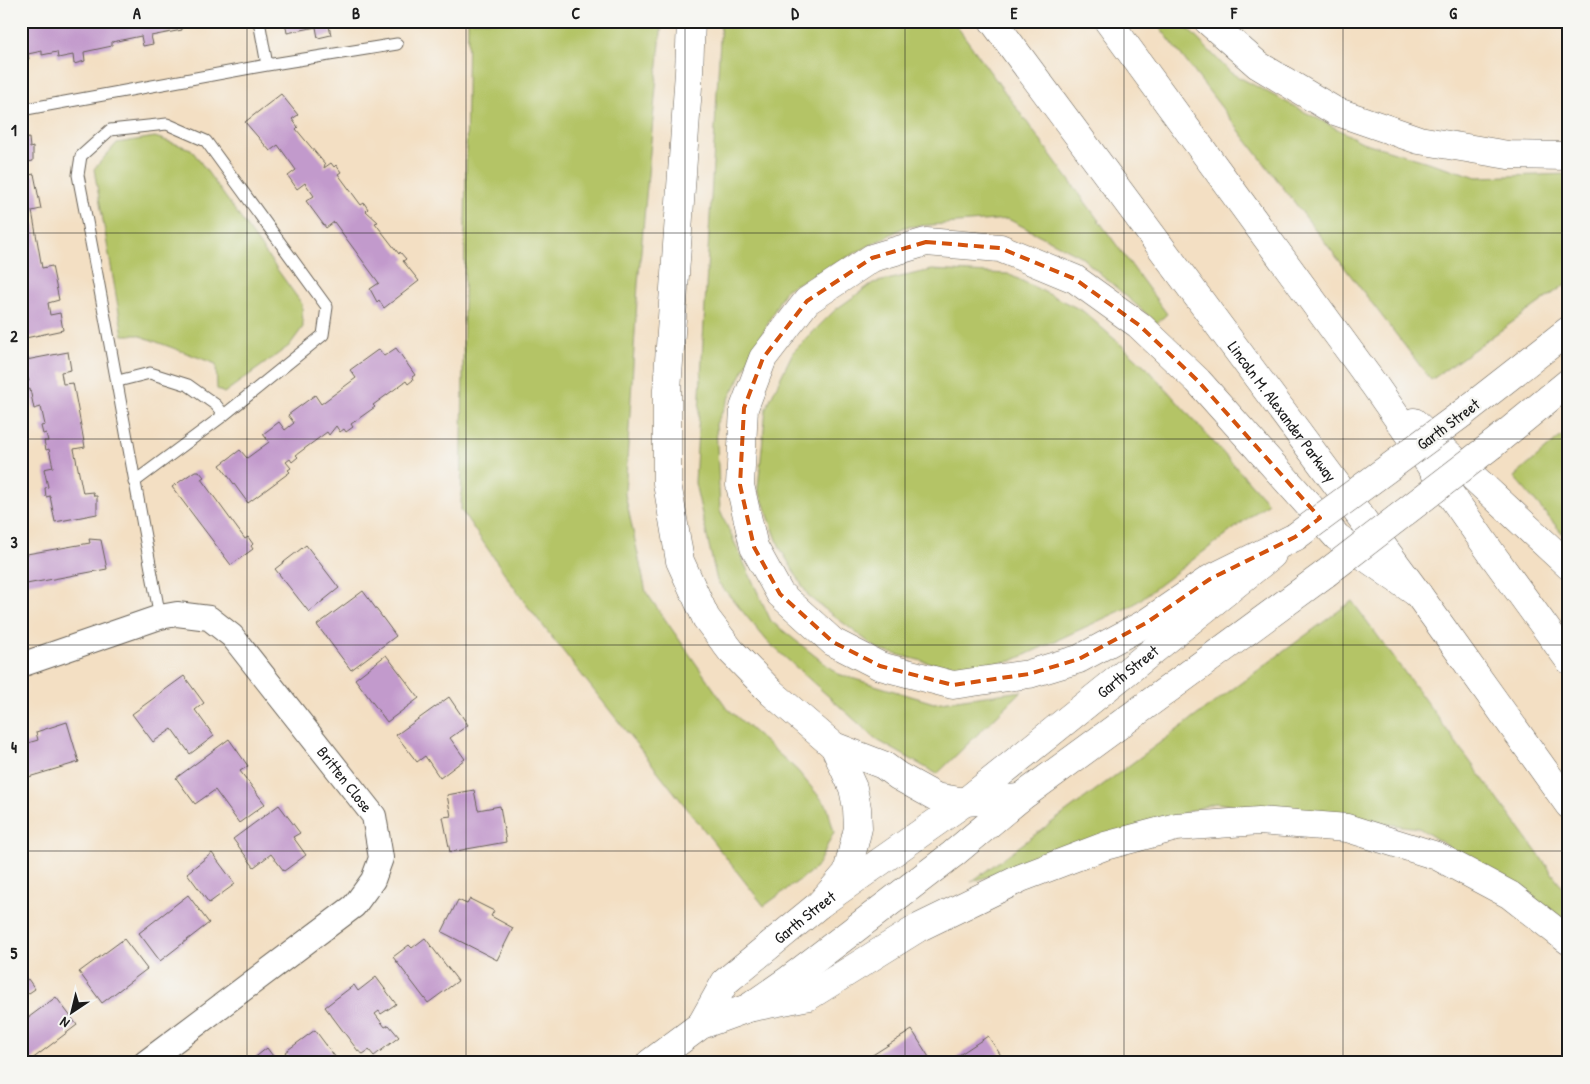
<svg xmlns="http://www.w3.org/2000/svg" width="1590" height="1084" viewBox="0 0 1590 1084" font-family="'Patrick Hand',sans-serif">
	<style>
		.green { fill: #b4c466; stroke: #687041 }
		.building { fill: #c29acc }
		.lines { fill: none; stroke-linecap: round; stroke-linejoin: round }
		.lane-casing { stroke: #676056; stroke-width: 13 }
		.street-casing { stroke: #676056; stroke-width: 26 }
		.secondary-casing { stroke: #676056; stroke-width: 29 }
		.highway-casing { stroke: #676056; stroke-width: 29 }
		.lane { stroke: #fff; stroke-width: 11 }
		.street { stroke: #fff; stroke-width: 24 }
		.secondary { stroke: #fff; stroke-width: 28 }
		.highway { stroke: #fff; stroke-width: 28 }
		.secondary-bridge-casing { stroke: #676056; stroke-width: 29; stroke-linecap: butt }
		.secondary-bridge { stroke: #fff; stroke-width: 28 }
		.marked { fill: none; stroke: #d4530e; stroke-width: 4; stroke-dasharray: 10 6; stroke-linejoin: round }
		.grid { fill: none; stroke: #1c1c1c; stroke-width: 1; stroke-opacity: 0.55 }
		.labels { text-anchor: middle; stroke-width: 5; stroke-linejoin: round; paint-order: stroke }
		.street-label { font-size: 16px; fill: #1c1c1c; stroke: #f6f6f2 }
		.neatline { fill: none; stroke: #1c1c1c; stroke-width: 2 }
		.grid-label { font-size: 16px; text-anchor: middle; font-weight: bold; fill: #1c1c1c }
	</style>
	<rect width="100%" height="100%" fill="#f6f6f2"/>
	<filter id="ink" filterUnits="userSpaceOnUse"><feTurbulence type="fractalNoise" baseFrequency=".02" numOctaves="2"/><feDisplacementMap in="SourceGraphic" scale="10" xChannelSelector="R" yChannelSelector="G"/><feConvolveMatrix kernelMatrix="1 2 1 2 8 2 1 2 1" color-interpolation-filters="sRGB"/></filter>
	<filter id="wash" filterUnits="userSpaceOnUse"><feTurbulence type="fractalNoise" baseFrequency=".0096" numOctaves="4" result="noise"/><feDisplacementMap in="SourceGraphic" scale="20" xChannelSelector="R" yChannelSelector="G"/><feGaussianBlur stdDeviation="1.12" result="paint"/><feColorMatrix in="noise" values="0 0 0 0 0 0 0 0 0 0 0 0 0 0 0 0 0 1.4 0 .05"/><feComposite in="paint" operator="in"/></filter>
	<g filter="url(#wash)">
		<rect width="100%" height="100%" fill="#f3dfc3"/>
		<!-- green -->
		<path class="green" d="M468 21H662L638 284 625 494 646 592 727 708 797 770 827 806 834 832 816 868 764 906 525 603 461 510Z
			M721 21H953L1167 314 1157 323 1080 256 1008 219 905 227 785 290 716 424 720 511 771 621 838 674 934 703 1022 691 937 774 877 740 768 642 717 581 695 483Z
			M1155 21H1180L1231 73 1362 142 1477 177 1569 174V282L1431 380Z
			M155 137 191 149 302 304 303 327 289 346 224 393 217 389 216 364 138 335H123L94 169 117 143Z
			M932 270 1008 274 1083 311 1147 368 1268 503 1133 605 1012 661 950 668 879 650 809 597 780 548 758 488 766 408 793 352 835 310 873 283Z
			M1569 432V541L1514 477 1559 438Z
			M1352 601 1569 896V925L1557 915 1419 828 1215 803 971 882Z"/>
		<g id="blocks">
			<!-- building -->
			<path class="building" d="M21 21H181L182 30 151 36 153 44 143 46 141 36 112 42V46L84 52 85 61 74 64 73 55 58 58 57 52 42 55V51L28 54 29 59 21 60Z
				M285 21H349V22L329 26 331 35 318 38 316 27 287 33Z
				M281 94 298 115 292 119 298 127 296 129 325 164 324 168 331 163 334 167 336 165 341 172 338 174 361 205 364 203 368 209 366 211 378 222 375 223 399 254 400 252 406 259 403 261 419 281 384 308 379 300 377 302 370 289 379 283 334 222 326 228 306 201 314 196 305 183 297 189 288 176 296 170 278 145 270 151 245 122Z
				M29 138 30 148 33 147V161L23 163 25 176 34 174 41 209 32 211 42 268 52 266 59 300 48 303 50 315 60 313 63 330 21 339V140Z
				M396 348 415 375 412 377 413 380 408 384 406 381 373 405 375 407 351 424 353 427 346 432 344 429 340 432 336 426 329 435 327 432 296 455 298 457 292 462 290 459 286 462 291 468 288 470 290 472 248 503 220 465 240 450 247 458 269 442 263 434 279 422 285 430 294 423 288 415 315 395 321 404 356 378 350 370 379 349 384 356Z
				M68 352 71 370 61 372 63 384 73 383 85 447 74 449 83 493 93 492 94 496H97V514L55 522 50 496 46 497 45 488 48 487 44 469 53 467 49 449 46 450 44 441H48L46 433 43 434 41 426 45 425 41 407 34 409 30 389 27 390 25 381H29L28 378H23L21 372V361Z
				M195 471H199L204 477 201 479 245 539 248 537 253 544 251 546 253 549 231 565 172 487Z
				M89 539 101 540 107 569 21 585V555L90 543Z
				M306 545 339 588 309 612 275 569Z
				M363 591 396 636 351 670 317 625Z
				M386 655 419 698 387 722 355 679Z
				M184 676 204 703 195 710 214 736 190 754 172 729 153 742 132 714Z
				M449 697 468 725 450 738 465 759 440 778 425 756 417 762 396 735Z
				M67 722 79 762 22 779 21 745 38 740 36 732Z
				M229 739 248 766 240 771 265 804 239 823 215 790 195 804 176 778Z
				M474 790 478 810 500 806 506 842 450 852 443 817 451 816 447 795Z
				M279 805 300 833 293 837 306 855 284 871 271 854 254 867 233 839Z
				M212 853 235 884 209 903 187 873Z
				M188 895 209 923 160 961 139 933Z
				M470 899 494 911 491 916 513 928 497 960 442 932 458 900 467 904Z
				M425 938 458 981 428 1003 393 957 409 945 412 948Z
				M124 939 147 969 102 1003 79 972Z
				M376 977 396 1004 381 1014 379 1011 375 1014 385 1027 389 1025 399 1037 374 1056 369 1050 363 1054 358 1051 325 1007 354 985 358 991Z
				M28 979 35 989 26 995 24 992 21 995V984Z
				M56 997 77 1025 27 1063H21V1023Z
				M315 1030 336 1058 329 1063H292L285 1052Z
				M912 1030 932 1062 867 1063 873 1059 871 1056Z
				M988 1036 1006 1063H960L956 1057Z
				M267 1048 278 1063H248Z"/>
		</g>
	</g>
	<g filter="url(#ink)">
		<use href="#blocks" fill-opacity="0" stroke="#676056" stroke-width="1"/>
		<g class="lines">
			<!-- lane casing -->
			<g class="lane-casing">
				<path id="lane" d="M259 21 267 65
					M21 110 267 65 397 44
					M118 381 150 373 188 385 216 405 224 415
					M134 482 224 415 323 335 327 307 206 141 167 124 110 130 81 156 78 175C107 322 132 470 160 617"/>
			</g>
			<!-- street casing -->
			<g class="street-casing">
				<g id="street">
					<path id="s1" d="M21 665 160 617 177 614 209 618 232 636 374 816 381 858 373 880 354 906 145 1063"/>
				</g>
			</g>
			<!-- secondary casing -->
			<g class="secondary-casing">
				<g id="secondary">
					<path d="M1463 413 1569 330"/>
					<path d="M1492 445 1569 382"/>
					<path id="s2" d="M701 1025 725 982 820 904 965 802 1272 555"/>
					<path d="M650 1063 701 1025 748 1008 787 981 953 854 1020 798 1325 574"/>
				</g>
			</g>
			<!-- highway casing -->
			<g class="highway-casing">
				<g id="highway">
					<path d="M691 21 689 72 667 390V483L680 561 706 618 731 651 772 693 834 746 883 765 898 776 936 797 965 802 1020 798"/>
					<path id="s3" d="M993 21 1418 594 1569 805"/>
					<path d="M1108 21 1375 386 1494 557 1569 660"/>
					<path d="M1208 21 1258 65 1335 111 1419 140 1508 155 1569 156"/>
					<path d="M1414 422 1569 566"/>
					<path d="M1295 537 1210 579 1146 623 1079 659 1029 674 953 685 880 666 833 642 780 594 754 547 740 485 744 408 763 358 807 301 872 258 926 242 1000 248 1075 279 1139 325 1198 381 1337 537 1418 594"/>
					<path d="M820 904 847 873 858 828 857 808 853 788 834 746"/>
					<path d="M748 1008 809 996 918 928 1021 878 1105 846 1176 827 1259 821 1347 828 1437 856 1510 895 1569 941"/>
				</g>
			</g>
			<!-- lane -->
			<use href="#lane" class="lane"/>
			<!-- street -->
			<use href="#street" class="street"/>
			<!-- secondary -->
			<use href="#secondary" class="secondary"/>
			<!-- highway -->
			<use href="#highway" class="highway"/>
			<!-- secondary-bridge casing -->
			<g class="secondary-bridge-casing">
				<path id="secondary-bridge" d="M1295 537 1463 413
					M1325 574 1492 445"/>
			</g>
			<!-- secondary-bridge -->
			<use href="#secondary-bridge" class="secondary-bridge"/>
		</g>
	</g>
	<!-- marked area -->
	<path class="marked" d="M926 242 1000 248 1075 279 1139 325 1198 381 1320 518 1295 537 1210 579 1146 623 1079 659 1029 674 953 685 880 666 833 642 780 594 754 547 740 485 744 408 763 358 807 301 872 258Z"/>
	<!-- grid -->
	<path class="grid" d="M247 21V1063M466 21V1063M685 21V1063M905 21V1063M1124 21V1063M1343 21V1063M21 233H1569M21 439H1569M21 645H1569M21 851H1569"/>
	<g class="labels">
		<!-- street labels -->
		<g class="street-label">
			<text dy="6" stroke="none"><textPath href="#s3" startOffset="486">Lincoln M. Alexander Parkway</textPath></text>
			<text transform="translate(1448 424) rotate(-37)" y="6">Garth Street</text>
			<text dy="6" stroke="none"><textPath href="#s2" startOffset="558">Garth Street</textPath></text>
			<text dy="6" stroke="none"><textPath href="#s1" startOffset="408">Britten Close</textPath></text>
			<text dy="6" stroke="none"><textPath href="#s2" startOffset="152">Garth Street</textPath></text>
		</g>
	</g>
	<!-- margin -->
	<rect width="1590" height="1084" fill="none" stroke="#f6f6f2" stroke-width="55"/>
	<!-- north arrow -->
	<g transform="translate(72 1012) rotate(215)" stroke="#f6f6f2" stroke-width="4" paint-order="stroke">
	<path d="M0-4L9 19L0 12L-9 19Z" fill="#1c1c1c"/>
	<text y="-8" font-size="14" font-weight="bold" text-anchor="middle" fill="#1c1c1c">N</text>
	</g>
	<rect x="28" y="28" width="1534" height="1028" class="neatline"/>
	<g class="grid-label">
		<text x="137" y="19">A</text>
		<text x="356" y="19">B</text>
		<text x="576" y="19">C</text>
		<text x="795" y="19">D</text>
		<text x="1014" y="19">E</text>
		<text x="1234" y="19">F</text>
		<text x="1453" y="19">G</text>
		<text x="14" y="136">1</text>
		<text x="14" y="342">2</text>
		<text x="14" y="548">3</text>
		<text x="14" y="753">4</text>
		<text x="14" y="959">5</text>
	</g>
</svg>
